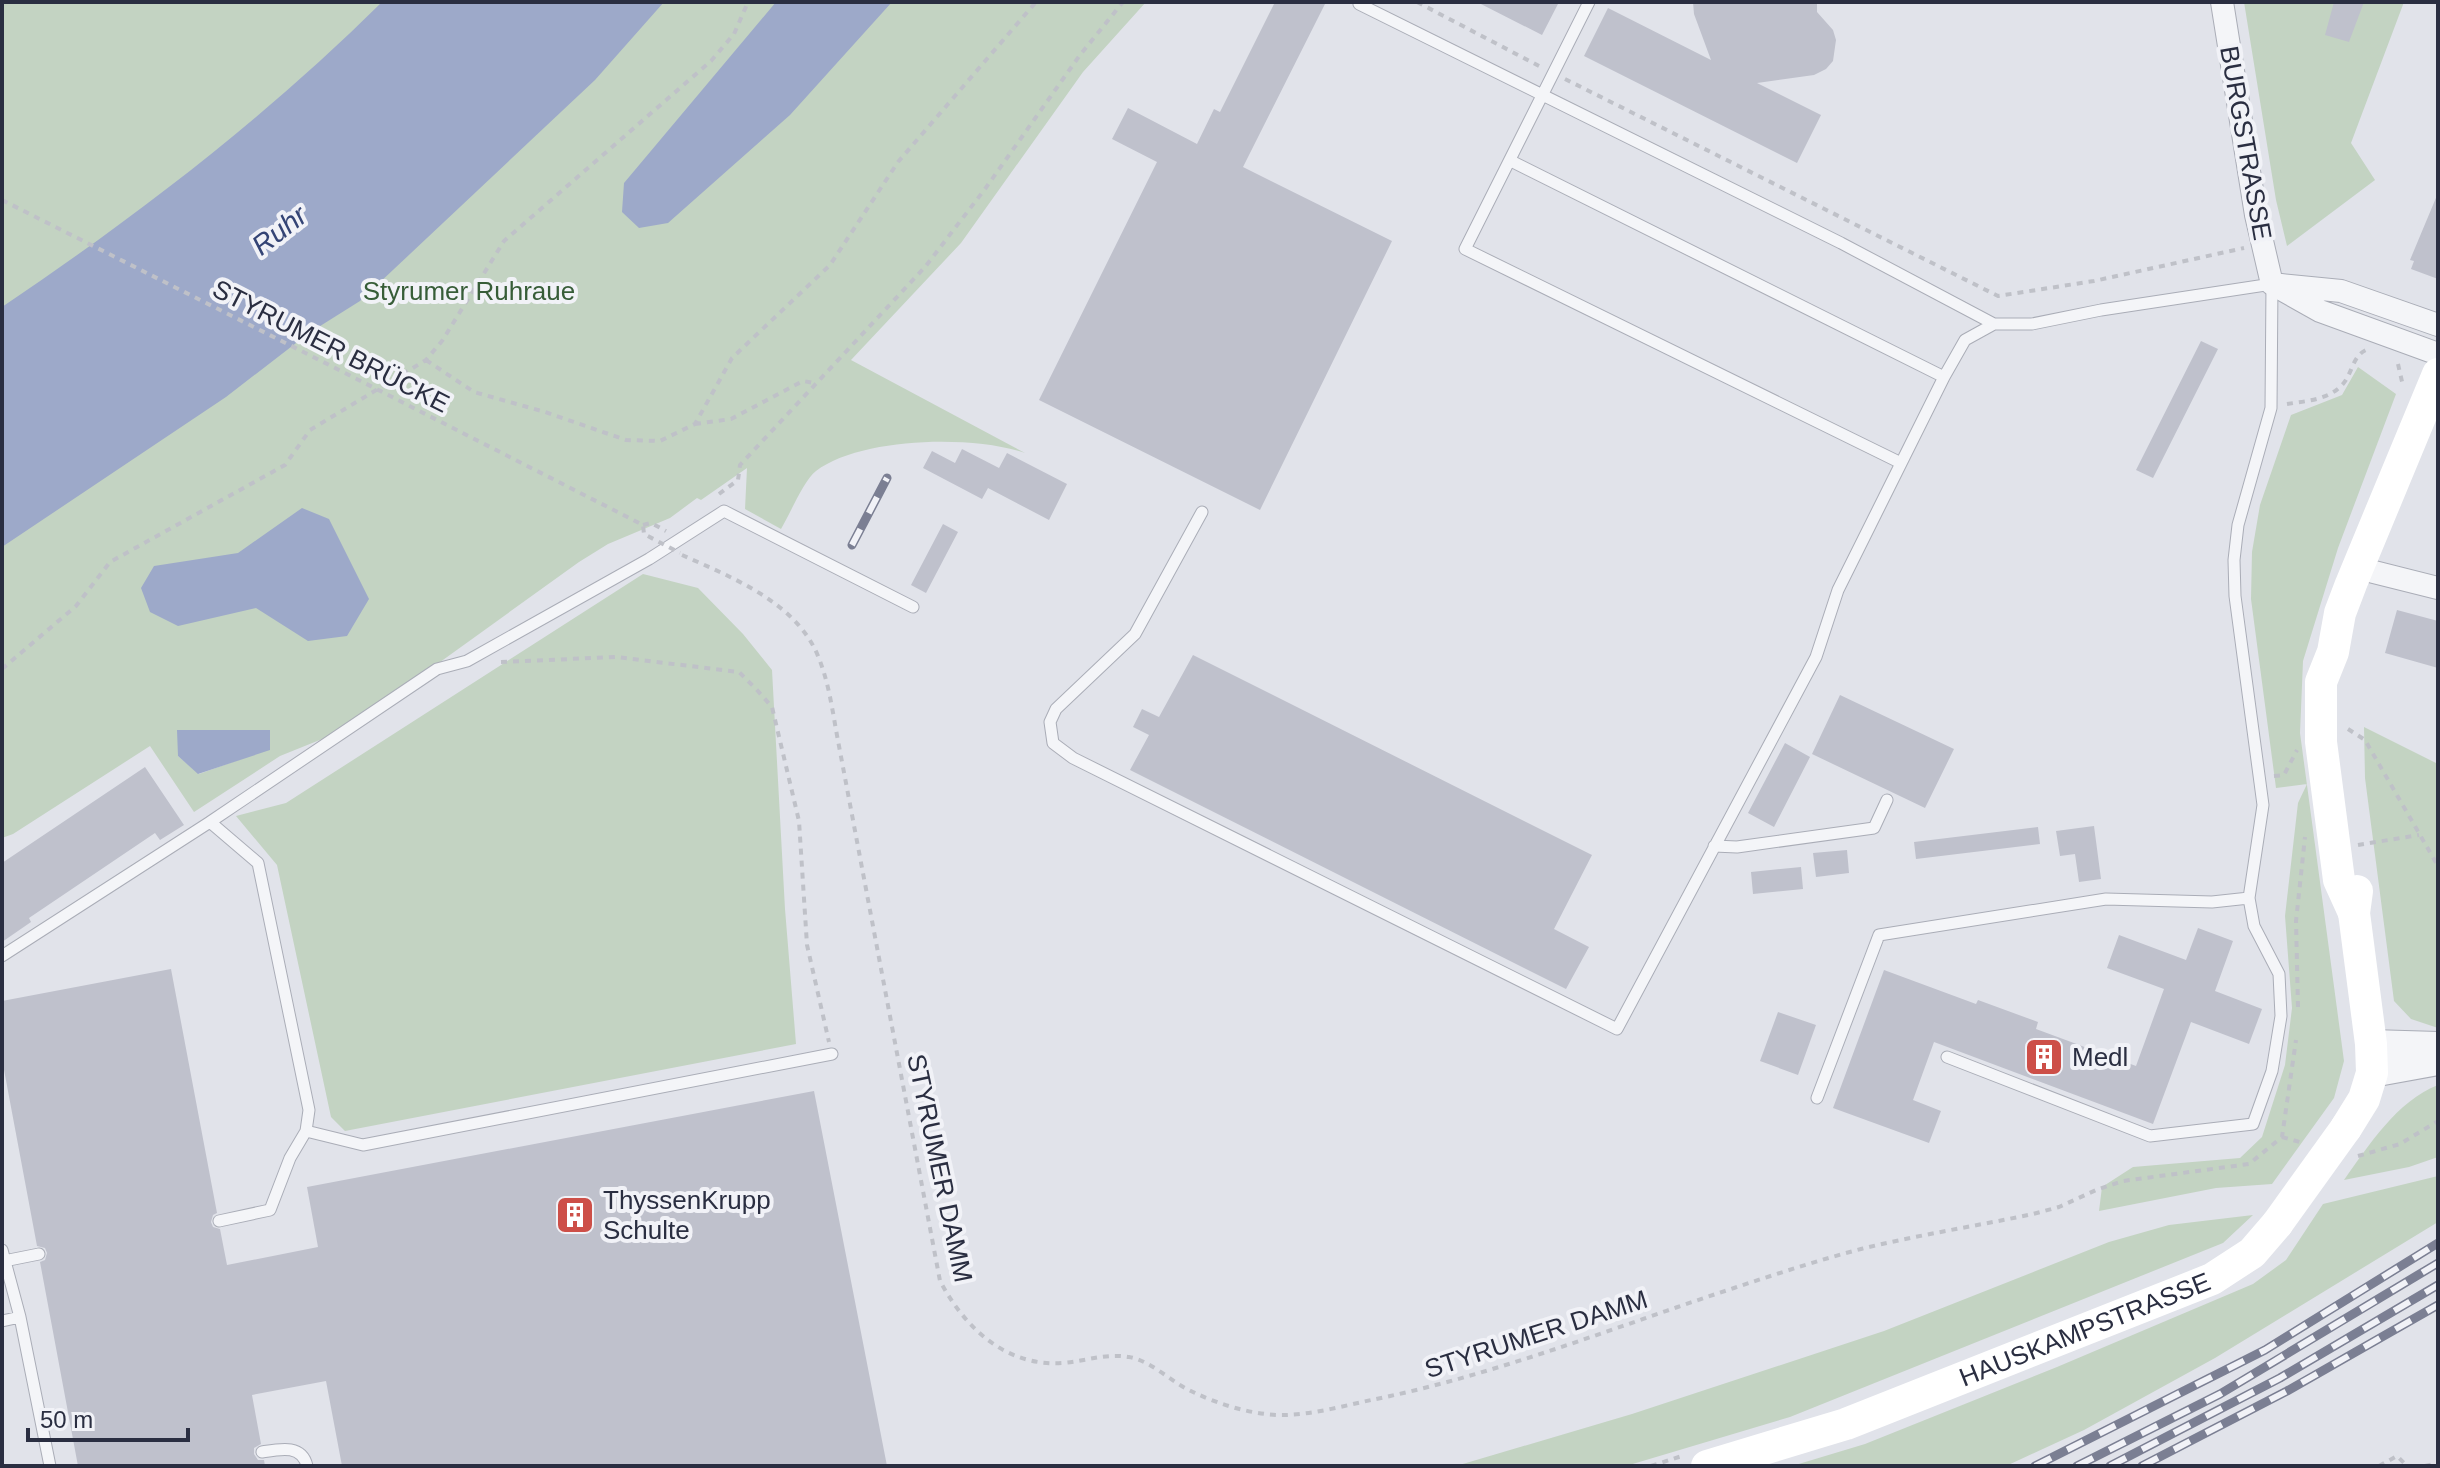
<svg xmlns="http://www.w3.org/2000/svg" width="2440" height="1468" viewBox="0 0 2440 1468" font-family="Helvetica,sans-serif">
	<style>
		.green { fill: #c3d3c2; fill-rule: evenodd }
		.water { fill: #9da9c9 }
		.building { fill: #bfc1cc }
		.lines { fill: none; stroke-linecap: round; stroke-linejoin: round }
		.service-casing { stroke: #aaadb7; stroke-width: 13 }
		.minor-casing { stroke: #aaadb7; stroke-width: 24 }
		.tertiary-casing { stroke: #aaadb7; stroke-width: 30 }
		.path { stroke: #bfc1c8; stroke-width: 4; stroke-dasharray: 6 6; stroke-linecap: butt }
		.service { stroke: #f4f5f8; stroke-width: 11 }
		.minor { stroke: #f4f5f8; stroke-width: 22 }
		.tertiary { stroke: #f4f5f8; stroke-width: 28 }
		.secondary { stroke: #fff; stroke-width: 32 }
		.rail-casing { stroke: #7b7f93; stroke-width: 9 }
		.rail { stroke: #f1f2f7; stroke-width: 6; stroke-dasharray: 18; stroke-linecap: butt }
		.path-bridge { stroke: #bfc1c8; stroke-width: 4; stroke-dasharray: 6 6; stroke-linecap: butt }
		.secondary-bridge { stroke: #fff; stroke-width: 32 }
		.labels { text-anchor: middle; stroke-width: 8; stroke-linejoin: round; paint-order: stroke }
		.street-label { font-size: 26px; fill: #2a2e41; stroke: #f1f2f7 }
		.park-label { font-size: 26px; fill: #375d38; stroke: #f1f2f7 }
		.poi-label { font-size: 26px; fill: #2a2e41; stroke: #f1f2f7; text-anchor: start }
		.water-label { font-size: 28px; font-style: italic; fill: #344475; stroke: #f1f2f7 }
	</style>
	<rect width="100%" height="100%" fill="#e1e3ea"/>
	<!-- green -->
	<path class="green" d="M2 2H1146L1083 72 961 243 851 360 1025 453C973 435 861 437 816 471 804 480 790 514 781 529L745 509 747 468 701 500 697 498 670 518 608 544 579 562 347 729 280 756 194 812 150 746 13 834 2 838ZM252 755 199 774 178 756Z
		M2244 2H2404L2351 143 2375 180 2287 246 2276 200Z
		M2358 367 2396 394 2338 548 2303 661 2300 733 2344 1061 2334 1098 2272 1184 2216 1188 2099 1211 2102 1187 2133 1167 2240 1158 2262 1137 2285 1065 2292 1008 2285 916 2298 803 2307 784 2276 788 2251 599 2252 552 2260 505 2291 415 2342 395Z
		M643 574 698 588 743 634 772 670 785 909 796 1044 345 1131 331 1117 277 865 236 816 286 803Z
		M2364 727 2438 764V1028L2411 1019 2394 1001 2365 778Z
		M2438 1085V1157L2409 1167 2344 1180C2369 1145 2397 1101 2438 1085Z
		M2438 1176V1222L2215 1358 2084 1430 2006 1466H1792L1865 1444 2057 1367 2253 1284 2286 1260 2323 1204Z
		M2253 1215 2223 1243 1790 1417 1626 1466H1456L1632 1414 1884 1331 2109 1242 2169 1225Z"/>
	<!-- water -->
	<path class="water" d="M382 2H664L595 80 360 301 309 333 226 397 2 547V307C137 216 266 117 382 2Z
		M776 2H892L790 115 668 223 639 228 622 212 624 183Z
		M302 508 329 519 369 599 347 636 308 641 256 608 178 626 150 612 141 588 154 566 238 553Z
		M177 730H270V750L198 774 178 756Z"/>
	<!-- building -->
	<path class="building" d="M1275 2H1326L1243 167 1392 241 1260 510 1039 400 1157 162 1112 139 1128 108 1197 144 1214 109 1220 112Z
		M1477 2H1559L1542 35Z
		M1693 2H1817V12L1833 30 1836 40 1833 61 1826 69 1814 75 1757 83 1821 115 1797 163 1584 56 1608 8 1711 60 1694 14Z
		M2334 2H2364L2349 42 2325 35Z
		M2438 193V279L2411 269 2414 261 2410 260Z
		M2201 341 2218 349 2153 478 2136 470Z
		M962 449 999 468 1007 453 1067 484 1049 520 988 488 982 499 923 468 932 451 955 463Z
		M943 524 958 532 926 593 911 585Z
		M2397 610 2438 621V668L2385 653Z
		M1193 655 1592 855 1554 929 1589 947 1566 989 1130 770 1149 735 1133 727 1142 709 1159 717Z
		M1840 695 1954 749 1925 808 1812 754Z
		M1785 743 1810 757 1774 827 1748 813Z
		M145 767 184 825 160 840 155 833 29 918 31 922 2 942V863Z
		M2094 826 2101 879 2079 882 2075 854 2060 856 2056 831Z
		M2038 827 2040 844 1916 859 1914 842Z
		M1847 850 1849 873 1816 877 1813 853Z
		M1801 867 1803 889 1753 894 1751 872Z
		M2198 928 2233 941 2215 991 2262 1009 2249 1044 2191 1022 2153 1124 1934 1042 1913 1100 1941 1111 1929 1143 1833 1108 1884 970 1976 1004 1978 1000 2038 1022 2036 1029 2136 1066 2164 989 2107 968 2119 935 2186 960Z
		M171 969 217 1213 213 1215 211 1222 213 1227 220 1229 227 1265 318 1247 307 1187 814 1091 887 1466H342L326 1381 252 1395 261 1444 254 1448V1454L258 1460H264L265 1466H78L40 1262 45 1260 47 1253 45 1248 37 1246 2 1059V1001Z
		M1778 1012 1816 1025 1798 1075 1760 1061Z"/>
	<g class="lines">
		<!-- service casing -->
		<g class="service-casing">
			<path id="service" d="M1589 2 1465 249 1901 463
				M1359 4 1841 243 1994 324H2032L2101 310 2272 284 2271 408 2238 525 2234 560 2235 596 2263 805 2249 898 2254 926 2279 974 2281 1016 2272 1071 2253 1124 2150 1136 1947 1057
				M1511 161 1944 377
				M1202 512 1135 634 1056 709 1050 722 1053 743 1073 758 1617 1029 1816 657 1838 590 1944 377 1965 340 1994 324
				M210 822 437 669 467 661 649 559 724 511 913 607
				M1714 846 1737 847 1874 828 1887 800
				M2 956 210 822 258 863 309 1110 306 1131 290 1158 270 1210 219 1221
				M1817 1098 1879 935 2106 899 2212 902 2249 898
				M306 1131 363 1145 832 1054
				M2 1250 20 1317 50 1466
				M4 1261 39 1254
				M2 1321 20 1317
				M262 1452C280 1449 302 1444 307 1466"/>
		</g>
		<!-- minor casing -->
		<g class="minor-casing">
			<path id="minor" d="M2222 2 2256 215 2272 284 2320 311 2438 354
				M2281 285 2341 291 2438 325
				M2358 568 2438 588"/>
		</g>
		<!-- tertiary casing -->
		<g class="tertiary-casing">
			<path id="tertiary" d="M2371 1044 2438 1046
				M2372 1073 2438 1061"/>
		</g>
		<!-- path -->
		<path class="path" d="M1417 2 1539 66
			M1565 79 1998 296 2094 281 2244 248
			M2 200 345 373
			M426 360 474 392 545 412 626 440 660 441 695 424 732 358 830 265 898 162 1036 2
			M2398 364 2403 386
			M2287 404C2306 401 2327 400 2341 386 2352 376 2352 356 2366 350
			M695 424 731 419 803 381 814 383
			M719 494 738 480 740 465 925 267 985 189 1080 55 1123 2
			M643 525 651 523 666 531
			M682 555C731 577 796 602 818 656 830 685 833 716 839 746L940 1281C965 1328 1006 1367 1063 1363 1086 1361 1106 1353 1129 1357 1152 1361 1172 1383 1193 1392 1220 1405 1256 1416 1286 1415 1316 1414 1347 1405 1376 1399 1498 1374 1615 1327 1734 1288 1776 1274 1819 1260 1861 1249 1918 1235 1976 1226 2033 1214L2059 1207 2096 1190 2123 1181 2249 1164 2282 1137 2296 1040
			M501 662 616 657 739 672 757 690 772 707 799 821 807 945 829 1042
			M2 669 76 606 110 562 285 465 310 430 426 360 442 341 504 241 711 61 734 34 748 2
			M2348 729 2365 740 2438 866
			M2274 776 2284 775 2297 750
			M2358 845 2419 835
			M2298 1007 2296 921 2305 837
			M2282 1137 2303 1143
			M2358 1156 2400 1144 2438 1121
			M1651 1466 1685 1455
			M2379 1466 2397 1456 2407 1466
			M2425 1466 2438 1463"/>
		<!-- service -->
		<use href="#service" class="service"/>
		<!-- minor -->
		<use href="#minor" class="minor"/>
		<!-- tertiary -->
		<use href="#tertiary" class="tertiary"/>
		<!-- secondary -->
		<g class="secondary">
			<path d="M2354 913 2339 880 2321 742V682L2333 652 2340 613 2351 584 2438 374"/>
			<path d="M2346 1128 2364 1099 2372 1073 2371 1044 2354 913 2357 891"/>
			<path id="s1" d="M1707 1466 1846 1424 2212 1279 2252 1253 2277 1224"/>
		</g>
		<!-- rail casing -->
		<g class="rail-casing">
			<path id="rail" d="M852 545 887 478
				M2035 1466 2265 1350 2438 1243
				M2077 1466 2220 1394 2438 1263
				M2110 1466 2280 1378 2438 1285
				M2142 1466 2287 1391 2438 1305"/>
		</g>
		<!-- rail -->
		<use href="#rail" class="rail"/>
		<!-- path-bridge -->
		<path class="path-bridge" d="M345 373 643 525 644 534 680 553"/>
		<!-- secondary-bridge -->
		<path class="secondary-bridge" d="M2277 1224 2346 1128"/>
	</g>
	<!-- icons -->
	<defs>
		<g id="building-square" transform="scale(2)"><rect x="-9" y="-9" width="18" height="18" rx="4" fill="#cd4f48" stroke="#f1f2f7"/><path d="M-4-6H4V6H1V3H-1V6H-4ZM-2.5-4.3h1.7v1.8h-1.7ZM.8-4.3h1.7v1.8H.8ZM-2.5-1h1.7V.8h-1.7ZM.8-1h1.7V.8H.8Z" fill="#fff"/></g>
	</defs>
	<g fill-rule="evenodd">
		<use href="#building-square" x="2044" y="1057"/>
		<use href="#building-square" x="575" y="1215"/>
	</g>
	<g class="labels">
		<!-- street labels -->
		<g class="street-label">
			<text transform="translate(2246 143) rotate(80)" y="9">BURGSTRASSE</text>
			<text transform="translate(331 346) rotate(27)" y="9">STYRUMER BRÜCKE</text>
			<text transform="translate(940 1168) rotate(78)" y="9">STYRUMER DAMM</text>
			<text dy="9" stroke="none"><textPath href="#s1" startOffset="402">HAUSKAMPSTRASSE</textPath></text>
			<text transform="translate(1536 1334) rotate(-18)" y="9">STYRUMER DAMM</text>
		</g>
		<!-- park labels -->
		<g class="park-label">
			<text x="469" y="300">Styrumer Ruhraue</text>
		</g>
		<!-- poi labels -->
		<g class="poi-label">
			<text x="2072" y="1066">Medl</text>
			<text x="603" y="1209">ThyssenKrupp<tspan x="603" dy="30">Schulte</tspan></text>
		</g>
		<!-- water labels -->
		<g class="water-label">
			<text transform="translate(279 230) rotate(-38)" y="10">Ruhr</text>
		</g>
	</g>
	<!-- border -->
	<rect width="2440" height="1468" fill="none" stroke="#2a2e41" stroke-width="8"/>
	<!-- scale -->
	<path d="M28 1428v12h160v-12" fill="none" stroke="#2a2e41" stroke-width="4"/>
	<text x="40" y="1428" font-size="24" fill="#2a2e41" stroke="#f1f2f7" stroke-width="6" paint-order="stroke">50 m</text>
</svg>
